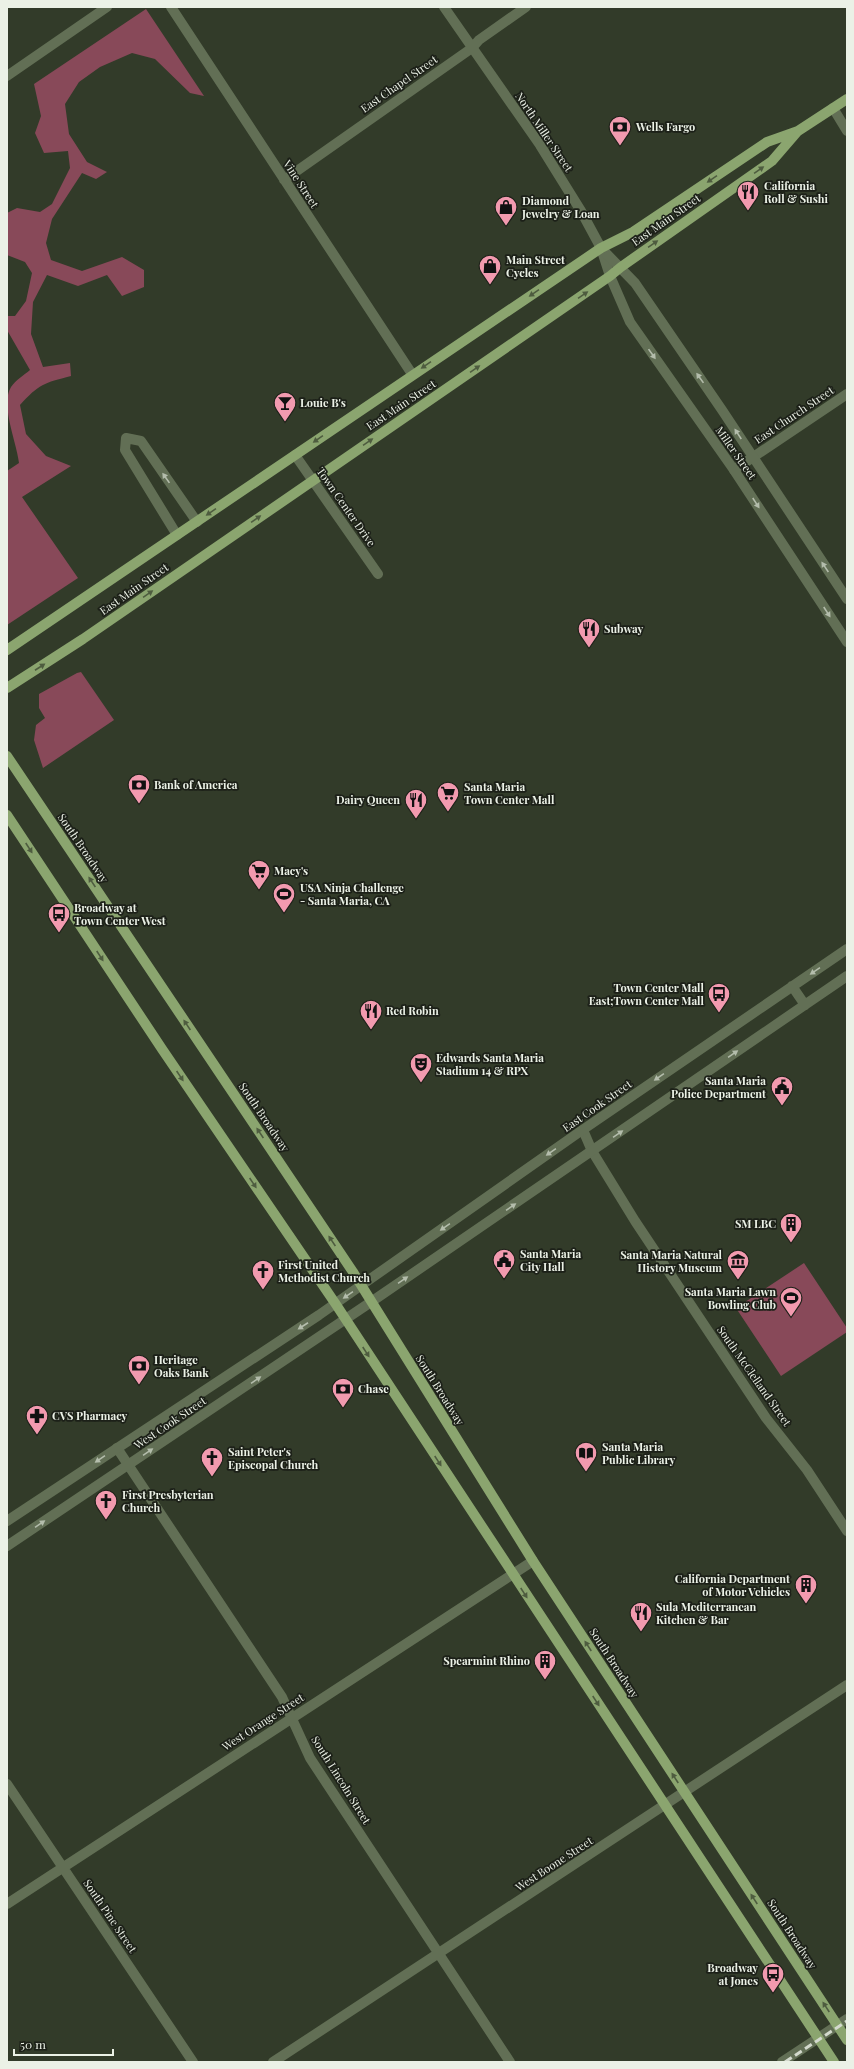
<svg xmlns="http://www.w3.org/2000/svg" width="854" height="2069" viewBox="0 0 854 2069" font-family="'Playfair Display',serif">
	<style>
		.green { fill: #884959 }
		.lines { fill: none; stroke-linecap: round; stroke-linejoin: round }
		.minor { stroke: #626f55; stroke-width: 10 }
		.tertiary { stroke: #626f55; stroke-width: 10 }
		.primary { stroke: #8ba56f; stroke-width: 10 }
		.rail { stroke: #d3d9cd; stroke-width: 3; stroke-dasharray: 8 4; stroke-linecap: butt }
		.oneway { fill: #4e5c3f }
		.oneway2 { fill: #b4bdac }
		.labels { text-anchor: middle; stroke-width: 3.5; stroke-linejoin: round; paint-order: stroke }
		.street-label { font-size: 11px; fill: #ebf1e6; stroke: #1c2018 }
		.poi-label { font-size: 11px; font-weight: bold; fill: #ebf1e6; stroke: #1c2018; text-anchor: start }
	</style>
	<rect width="100%" height="100%" fill="#323b29"/>
	<!-- green -->
	<path class="green" d="M146 9 204 96 190 93 155 59 132 53 100 67 79 82 65 104 69 134 87 162 107 172 96 179 82 173 52 219 46 243 51 260 82 271 122 257 144 270V287L122 296 107 275 78 286 47 275 33 302 31 334 43 367 70 363 71 376C44 383 39 384 20 405L26 434 46 456 71 466 22 497 78 578 7 625V471L19 463C17 443 0 405 11 387 16 380 24 375 30 370L7 330V316H15L26 301 32 273 25 262 7 255V213L17 208 40 212 52 204 70 168 68 151 44 153 35 133 41 116 34 84Z
		M81 672 114 720 43 768 34 740 36 725 45 718 39 708V694L77 673Z
		M804 1263 847 1328V1332L781 1376 736 1308Z"/>
	<g class="lines">
		<!-- minor -->
		<path class="minor" d="M171 7 412 374
			M444 7 540 145 581 211 601 248 610 276
			M7 76 107 7
			M833 108 847 131
			M284 180 472 48 479 40 526 7
			M295 455 378 574
			M734 470 847 394
			M177 535 125 450 126 438 141 441 197 522
			M583 1130 592 1151 635 1221 766 1418 807 1470 847 1531
			M117 1448 282 1697 310 1758 510 2062
			M7 1784 193 2062
			M7 1904 533 1561
			M273 2062 847 1685
			M782 2062 847 2019"/>
		<!-- tertiary -->
		<path class="tertiary" d="M601 248 635 283 722 410 847 599
			M610 276 630 322 734 470 847 642
			M792 986 805 1005
			M7 1521 319 1315 578 1133 847 949
			M7 1546 371 1302 847 976"/>
		<!-- primary -->
		<path class="primary" d="M7 650 601 248 633 232 767 142 798 131 847 99
			M7 688 83 639 610 276 621 267 772 161 797 132
			M7 756 353 1272 533 1561 847 2040
			M7 815 162 1049 335 1303 834 2062"/>
		<!-- rail -->
		<path class="rail" d="M785 2062 847 2021"/>
	</g>
	<!-- one-way arrows -->
	<defs><path id="oneway-solid" d="M-6-.8H1V-3.2L6.5 0L1 3.2V.8H-6Z"/></defs>
	<g class="oneway">
		<use href="#oneway-solid" transform="translate(759 170) rotate(-35)"/>
		<use href="#oneway-solid" transform="translate(712 179) rotate(146)"/>
		<use href="#oneway-solid" transform="translate(653 244) rotate(-35)"/>
		<use href="#oneway-solid" transform="translate(534 293) rotate(146)"/>
		<use href="#oneway-solid" transform="translate(583 295) rotate(-34)"/>
		<use href="#oneway-solid" transform="translate(426 365) rotate(146)"/>
		<use href="#oneway-solid" transform="translate(475 369) rotate(-34)"/>
		<use href="#oneway-solid" transform="translate(318 439) rotate(145)"/>
		<use href="#oneway-solid" transform="translate(368 442) rotate(-34)"/>
		<use href="#oneway-solid" transform="translate(211 512) rotate(146)"/>
		<use href="#oneway-solid" transform="translate(256 519) rotate(-35)"/>
		<use href="#oneway-solid" transform="translate(148 594) rotate(-35)"/>
		<use href="#oneway-solid" transform="translate(40 667) rotate(-33)"/>
		<use href="#oneway-solid" transform="translate(29 848) rotate(57)"/>
		<use href="#oneway-solid" transform="translate(92 882) rotate(-124)"/>
		<use href="#oneway-solid" transform="translate(100 956) rotate(57)"/>
		<use href="#oneway-solid" transform="translate(187 1025) rotate(-124)"/>
		<use href="#oneway-solid" transform="translate(180 1076) rotate(56)"/>
		<use href="#oneway-solid" transform="translate(260 1133) rotate(-124)"/>
		<use href="#oneway-solid" transform="translate(253 1183) rotate(56)"/>
		<use href="#oneway-solid" transform="translate(332 1241) rotate(-124)"/>
		<use href="#oneway-solid" transform="translate(366 1352) rotate(57)"/>
		<use href="#oneway-solid" transform="translate(438 1461) rotate(57)"/>
		<use href="#oneway-solid" transform="translate(524 1593) rotate(57)"/>
		<use href="#oneway-solid" transform="translate(588 1646) rotate(-123)"/>
		<use href="#oneway-solid" transform="translate(596 1701) rotate(57)"/>
		<use href="#oneway-solid" transform="translate(675 1778) rotate(-123)"/>
		<use href="#oneway-solid" transform="translate(754 1899) rotate(-123)"/>
		<use href="#oneway-solid" transform="translate(826 2007) rotate(-123)"/>
	</g>
	<g class="oneway2">
		<use href="#oneway-solid" transform="translate(652 354) rotate(55)"/>
		<use href="#oneway-solid" transform="translate(700 378) rotate(-125)"/>
		<use href="#oneway-solid" transform="translate(738 434) rotate(-123)"/>
		<use href="#oneway-solid" transform="translate(166 478) rotate(-125)"/>
		<use href="#oneway-solid" transform="translate(756 503) rotate(57)"/>
		<use href="#oneway-solid" transform="translate(825 567) rotate(-124)"/>
		<use href="#oneway-solid" transform="translate(827 612) rotate(57)"/>
		<use href="#oneway-solid" transform="translate(815 971) rotate(146)"/>
		<use href="#oneway-solid" transform="translate(733 1054) rotate(-35)"/>
		<use href="#oneway-solid" transform="translate(659 1077) rotate(145)"/>
		<use href="#oneway-solid" transform="translate(618 1134) rotate(-34)"/>
		<use href="#oneway-solid" transform="translate(551 1152) rotate(145)"/>
		<use href="#oneway-solid" transform="translate(511 1207) rotate(-34)"/>
		<use href="#oneway-solid" transform="translate(445 1227) rotate(145)"/>
		<use href="#oneway-solid" transform="translate(403 1280) rotate(-34)"/>
		<use href="#oneway-solid" transform="translate(348 1295) rotate(146)"/>
		<use href="#oneway-solid" transform="translate(303 1326) rotate(147)"/>
		<use href="#oneway-solid" transform="translate(256 1380) rotate(-34)"/>
		<use href="#oneway-solid" transform="translate(148 1452) rotate(-34)"/>
		<use href="#oneway-solid" transform="translate(100 1459) rotate(146)"/>
		<use href="#oneway-solid" transform="translate(40 1524) rotate(-34)"/>
	</g>
	<!-- icons -->
	<defs>
		<g id="bank-pin" transform="scale(1.15)"><path d="M0 17L-7.5 6A9.5 9.5 0 1 1 7.5 6Z" fill="#f29aaf" stroke="#1c2018"/><path d="M-6-4H6V4H-6ZM0-2.3a2.3 2.3 0 1 0 0 4.6a2.3 2.3 0 1 0 0-4.6Z" fill="#111"/></g>
		<g id="restaurant-pin" transform="scale(1.15)"><path d="M0 17L-7.5 6A9.5 9.5 0 1 1 7.5 6Z" fill="#f29aaf" stroke="#1c2018"/><path d="M-5-6h1v4h1v-4h1v4h1v-4h1v5L-1.5 .5V6h-2V.5L-5-1ZM5-6V6H3V1.5H1.5Q1.5-4 5-6Z" fill="#111"/></g>
		<g id="shop-pin" transform="scale(1.15)"><path d="M0 17L-7.5 6A9.5 9.5 0 1 1 7.5 6Z" fill="#f29aaf" stroke="#1c2018"/><path d="M-5-2.5h2.3a2.7 3.5 0 0 1 5.4 0H5L5.5 6h-11ZM-1.5-2.5h3a1.5 2.3 0 0 0-3 0Z" fill="#111"/></g>
		<g id="bar-pin" transform="scale(1.15)"><path d="M0 17L-7.5 6A9.5 9.5 0 1 1 7.5 6Z" fill="#f29aaf" stroke="#1c2018"/><path d="M-6-5H6L.8 .8V4.5H3.5V6h-7V4.5H-.8V.8Z" fill="#111"/></g>
		<g id="supermarket-pin" transform="scale(1.15)"><path d="M0 17L-7.5 6A9.5 9.5 0 1 1 7.5 6Z" fill="#f29aaf" stroke="#1c2018"/><path d="M-6-5.5h2.5l.6 2H6L4.5 2H-2.5L-4.4-4H-6ZM-1.5 3.2a1.3 1.3 0 1 0 .1 0ZM3 3.2a1.3 1.3 0 1 0 .1 0Z" fill="#111"/></g>
		<g id="stadium-pin" transform="scale(1.15)"><path d="M0 17L-7.5 6A9.5 9.5 0 1 1 7.5 6Z" fill="#f29aaf" stroke="#1c2018"/><path d="M0-5a6.5 5 0 1 0 0 10a6.5 5 0 1 0 0-10ZM-3.5-1.8h7v3.6h-7Z" fill="#111"/></g>
		<g id="bus-pin" transform="scale(1.15)"><path d="M0 17L-7.5 6A9.5 9.5 0 1 1 7.5 6Z" fill="#f29aaf" stroke="#1c2018"/><path d="M-5-6H5V4H4V6H2V4H-2V6H-4V4H-5ZM-3.5-4V0h7V-4ZM-3.5 1.2v1.5H-2V1.2ZM2 1.2v1.5H3.5V1.2Z" fill="#111"/></g>
		<g id="theatre-pin" transform="scale(1.15)"><path d="M0 17L-7.5 6A9.5 9.5 0 1 1 7.5 6Z" fill="#f29aaf" stroke="#1c2018"/><path d="M-5-5.5Q0-4 5-5.5V0Q5 5 0 6Q-5 5-5 0ZM-3.3-2.5H-1v1.5H-3.3ZM1-2.5H3.3v1.5H1ZM-2.8 1Q0 5.5 2.8 1Z" fill="#111"/></g>
		<g id="civic-pin" transform="scale(1.15)"><path d="M0 17L-7.5 6A9.5 9.5 0 1 1 7.5 6Z" fill="#f29aaf" stroke="#1c2018"/><path d="M-.6-6.5H3V-4.5H.6V-3L4-1V1h2V6H-6V1h2V-1L-.6-3ZM-1.2 2.5V6h2.4V2.5Z" fill="#111"/></g>
		<g id="building-pin" transform="scale(1.15)"><path d="M0 17L-7.5 6A9.5 9.5 0 1 1 7.5 6Z" fill="#f29aaf" stroke="#1c2018"/><path d="M-4-6H4V6H1V3H-1V6H-4ZM-2.5-4.3h1.7v1.8h-1.7ZM.8-4.3h1.7v1.8H.8ZM-2.5-1h1.7V.8h-1.7ZM.8-1h1.7V.8H.8Z" fill="#111"/></g>
		<g id="museum-pin" transform="scale(1.15)"><path d="M0 17L-7.5 6A9.5 9.5 0 1 1 7.5 6Z" fill="#f29aaf" stroke="#1c2018"/><path d="M0-6L6-3V-2H-6V-3ZM-5-1h2V3h-2ZM-1-1h2V3h-2ZM3-1h2V3H3ZM-6 4H6V6H-6Z" fill="#111"/></g>
		<g id="church-pin" transform="scale(1.15)"><path d="M0 17L-7.5 6A9.5 9.5 0 1 1 7.5 6Z" fill="#f29aaf" stroke="#1c2018"/><path d="M-1.2-6h2.4v3.5h3.3v2.4h-3.3V6h-2.4V-.1h-3.3v-2.4h3.3Z" fill="#111"/></g>
		<g id="pharmacy-pin" transform="scale(1.15)"><path d="M0 17L-7.5 6A9.5 9.5 0 1 1 7.5 6Z" fill="#f29aaf" stroke="#1c2018"/><path d="M-2-6h4v4h4v4h-4v4h-4v-4h-4v-4h4Z" fill="#111"/></g>
		<g id="library-pin" transform="scale(1.15)"><path d="M0 17L-7.5 6A9.5 9.5 0 1 1 7.5 6Z" fill="#f29aaf" stroke="#1c2018"/><path d="M-6-4Q-3-5.5-.7-3.5V5Q-3 3-6 4ZM6-4Q3-5.5 .7-3.5V5Q3 3 6 4Z" fill="#111"/></g>
	</defs>
	<g fill-rule="evenodd">
		<use href="#bank-pin" x="620" y="127"/>
		<use href="#restaurant-pin" x="748" y="192"/>
		<use href="#shop-pin" x="506" y="207"/>
		<use href="#shop-pin" x="490" y="266"/>
		<use href="#bar-pin" x="285" y="403"/>
		<use href="#restaurant-pin" x="589" y="629"/>
		<use href="#bank-pin" x="139" y="785"/>
		<use href="#supermarket-pin" x="448" y="793"/>
		<use href="#restaurant-pin" x="416" y="800"/>
		<use href="#supermarket-pin" x="259" y="871"/>
		<use href="#stadium-pin" x="284" y="894"/>
		<use href="#bus-pin" x="59" y="914"/>
		<use href="#bus-pin" x="719" y="994"/>
		<use href="#restaurant-pin" x="371" y="1011"/>
		<use href="#theatre-pin" x="421" y="1064"/>
		<use href="#civic-pin" x="782" y="1087"/>
		<use href="#building-pin" x="791" y="1224"/>
		<use href="#civic-pin" x="504" y="1260"/>
		<use href="#museum-pin" x="738" y="1261"/>
		<use href="#church-pin" x="263" y="1271"/>
		<use href="#stadium-pin" x="791" y="1298"/>
		<use href="#bank-pin" x="139" y="1366"/>
		<use href="#bank-pin" x="343" y="1389"/>
		<use href="#pharmacy-pin" x="37" y="1416"/>
		<use href="#library-pin" x="586" y="1453"/>
		<use href="#church-pin" x="212" y="1458"/>
		<use href="#church-pin" x="106" y="1501"/>
		<use href="#building-pin" x="806" y="1585"/>
		<use href="#restaurant-pin" x="641" y="1613"/>
		<use href="#building-pin" x="545" y="1661"/>
		<use href="#bus-pin" x="773" y="1974"/>
	</g>
	<g class="labels">
		<!-- street labels -->
		<g class="street-label">
			<text transform="translate(399 84) rotate(-35)" y="4">East Chapel Street</text>
			<text transform="translate(544 132) rotate(56)" y="4">North Miller Street</text>
			<text transform="translate(301 184) rotate(57)" y="4">Vine Street</text>
			<text transform="translate(666 220) rotate(-35)" y="4">East Main Street</text>
			<text transform="translate(401 405) rotate(-34)" y="4">East Main Street</text>
			<text transform="translate(794 415) rotate(-34)" y="4">East Church Street</text>
			<text transform="translate(736 453) rotate(55)" y="4">Miller Street</text>
			<text transform="translate(346 507) rotate(55)" y="4">Town Center Drive</text>
			<text transform="translate(134 589) rotate(-35)" y="4">East Main Street</text>
			<text transform="translate(83 848) rotate(56)" y="4">South Broadway</text>
			<text transform="translate(597 1106) rotate(-35)" y="4">East Cook Street</text>
			<text transform="translate(264 1117) rotate(56)" y="4">South Broadway</text>
			<text transform="translate(754 1376) rotate(55)" y="4">South McClelland Street</text>
			<text transform="translate(440 1390) rotate(58)" y="4">South Broadway</text>
			<text transform="translate(170 1423) rotate(-34)" y="4">West Cook Street</text>
			<text transform="translate(614 1663) rotate(57)" y="4">South Broadway</text>
			<text transform="translate(263 1722) rotate(-33)" y="4">West Orange Street</text>
			<text transform="translate(341 1780) rotate(58)" y="4">South Lincoln Street</text>
			<text transform="translate(554 1864) rotate(-33)" y="4">West Boone Street</text>
			<text transform="translate(110 1916) rotate(56)" y="4">South Pine Street</text>
			<text transform="translate(792 1934) rotate(57)" y="4">South Broadway</text>
		</g>
		<!-- poi labels -->
		<g class="poi-label">
			<text x="636" y="131">Wells Fargo</text>
			<text x="764" y="190">California<tspan x="764" dy="13">Roll &amp; Sushi</tspan></text>
			<text x="522" y="205">Diamond<tspan x="522" dy="13">Jewelry &amp; Loan</tspan></text>
			<text x="506" y="264">Main Street<tspan x="506" dy="13">Cycles</tspan></text>
			<text x="300" y="407">Louie B's</text>
			<text x="604" y="633">Subway</text>
			<text x="154" y="789">Bank of America</text>
			<text x="464" y="791">Santa Maria<tspan x="464" dy="13">Town Center Mall</tspan></text>
			<text x="400" y="804" text-anchor="end">Dairy Queen</text>
			<text x="274" y="875">Macy's</text>
			<text x="300" y="892">USA Ninja Challenge<tspan x="300" dy="13">- Santa Maria, CA</tspan></text>
			<text x="74" y="912">Broadway at<tspan x="74" dy="13">Town Center West</tspan></text>
			<text x="704" y="992" text-anchor="end">Town Center Mall<tspan x="704" dy="13">East;Town Center Mall</tspan></text>
			<text x="386" y="1015">Red Robin</text>
			<text x="436" y="1062">Edwards Santa Maria<tspan x="436" dy="13">Stadium 14 &amp; RPX</tspan></text>
			<text x="766" y="1085" text-anchor="end">Santa Maria<tspan x="766" dy="13">Police Department</tspan></text>
			<text x="776" y="1228" text-anchor="end">SM LBC</text>
			<text x="520" y="1258">Santa Maria<tspan x="520" dy="13">City Hall</tspan></text>
			<text x="722" y="1259" text-anchor="end">Santa Maria Natural<tspan x="722" dy="13">History Museum</tspan></text>
			<text x="278" y="1269">First United<tspan x="278" dy="13">Methodist Church</tspan></text>
			<text x="776" y="1296" text-anchor="end">Santa Maria Lawn<tspan x="776" dy="13">Bowling Club</tspan></text>
			<text x="154" y="1364">Heritage<tspan x="154" dy="13">Oaks Bank</tspan></text>
			<text x="358" y="1393">Chase</text>
			<text x="52" y="1420">CVS Pharmacy</text>
			<text x="602" y="1451">Santa Maria<tspan x="602" dy="13">Public Library</tspan></text>
			<text x="228" y="1456">Saint Peter's<tspan x="228" dy="13">Episcopal Church</tspan></text>
			<text x="122" y="1499">First Presbyterian<tspan x="122" dy="13">Church</tspan></text>
			<text x="790" y="1583" text-anchor="end">California Department<tspan x="790" dy="13">of Motor Vehicles</tspan></text>
			<text x="656" y="1611">Sula Mediterranean<tspan x="656" dy="13">Kitchen &amp; Bar</tspan></text>
			<text x="530" y="1665" text-anchor="end">Spearmint Rhino</text>
			<text x="758" y="1972" text-anchor="end">Broadway<tspan x="758" dy="13">at Jones</tspan></text>
		</g>
	</g>
	<!-- border -->
	<rect width="854" height="2069" fill="none" stroke="#ebf1e6" stroke-width="16"/>
	<!-- scale -->
	<path d="M14 2049v6h99v-6" fill="none" stroke="#ebf1e6" stroke-width="2"/>
	<text x="20" y="2049" font-size="12" fill="#ebf1e6" stroke="#1c2018" stroke-width="3" paint-order="stroke">50 m</text>
</svg>
